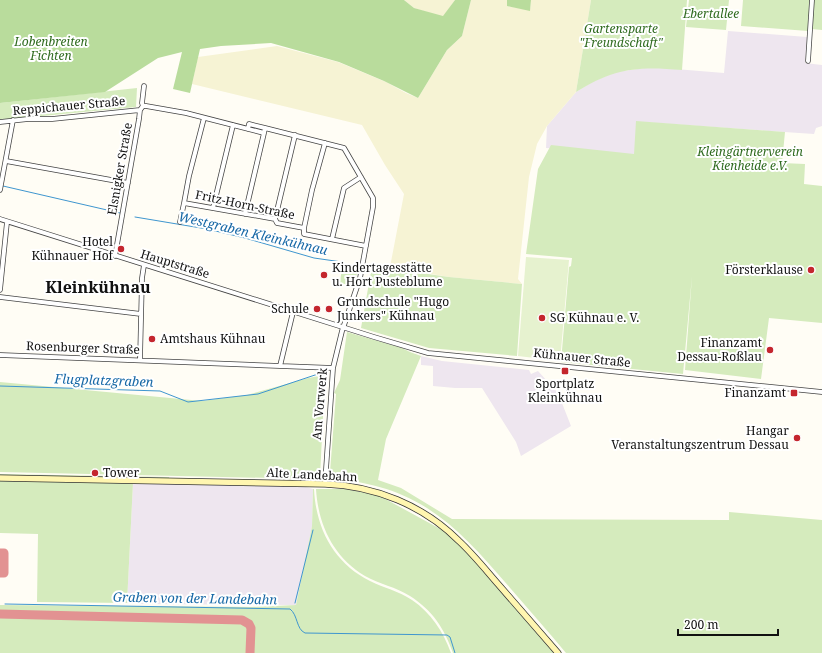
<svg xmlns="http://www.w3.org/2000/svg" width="822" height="653" viewBox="0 0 822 653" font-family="'Noto Serif',serif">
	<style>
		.industrial { fill: #eee6ef }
		.farmland { fill: #f6f3d4 }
		.green { fill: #d5ebbd }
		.forest { fill: #b9dc9c }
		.pitch { fill: #e6f2cf }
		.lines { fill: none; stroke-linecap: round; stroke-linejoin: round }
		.stream { stroke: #3f96cf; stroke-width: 1 }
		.taxiway { stroke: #e29292; stroke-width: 9 }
		.minor-casing { stroke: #444; stroke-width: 5.5 }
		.secondary-casing { stroke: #333; stroke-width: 7 }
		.minor { stroke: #fff; stroke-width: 4 }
		.secondary { stroke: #fff6b0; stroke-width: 5.5 }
		.poi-dot { fill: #c4262e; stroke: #fff; stroke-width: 1.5 }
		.labels { text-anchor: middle; stroke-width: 4; stroke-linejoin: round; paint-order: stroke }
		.park-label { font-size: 12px; font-style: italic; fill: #2f6b1f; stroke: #fff }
		.street-label { font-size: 12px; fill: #111; stroke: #fff }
		.poi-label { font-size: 12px; fill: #111; stroke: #fff; text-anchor: end }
		.water-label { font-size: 13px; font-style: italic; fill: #1768a6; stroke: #fff }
		.district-label { font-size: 16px; font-weight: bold; fill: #111; stroke: #fff }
	</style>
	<rect width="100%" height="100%" fill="#fffdf5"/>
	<!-- industrial -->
	<path class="industrial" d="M728 31 807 37 805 63 822 65V126L816 128 814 134 641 122 638 155 546 148 547 126 576 92 594 81 616 72 651 67 724 73Z
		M421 356 442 361 529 370 531 374 538 371 558 393 571 426 521 456 516 442 482 388H455L433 386V366L421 365Z
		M133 483 302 486 313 489 312 526 296 605 142 604 127 603Z"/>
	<!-- farmland -->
	<path class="farmland" d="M404 0H455L443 17 414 8Z
		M471 0H507V6L530 10 531 0H591L576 92 547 126 537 144 529 177 518 279 522 284 449 277 390 267 404 194 385 165 362 125 192 84 198 57 277 46 338 62 386 82 406 93 418 98 447 50 462 36Z"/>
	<!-- green -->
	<path class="green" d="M591 0H687L682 70C638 66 614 68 576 92Z
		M689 0H729L726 30 686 27Z
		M743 0H810L808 31 741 26Z
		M814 0H822V30L812 29Z
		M137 88 136 107 0 120V103Z
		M636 121 785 132 782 163 805 164 804 184 822 186V323L769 318 761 379 685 370 692 276 683 374 561 362 569 267 571 266 572 258 526 254 538 169 551 145 634 154Z
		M372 266 449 277 522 284 517 356 429 348 361 328Z
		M342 267 358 269 354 286 340 283Z
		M347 332 402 348 410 352 421 356 386 439 378 480 401 488 452 519 729 520V512L822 520V653H566C548 631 529 610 511 589 456 525 419 485 331 479L330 472 336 394 334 393 340 380Z
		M325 375 320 477 318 479 0 472V382L202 401 247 395 308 378Z
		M0 474 169 477V478L0 476Z
		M0 481 133 483 127 603 37 602 38 534 0 533Z
		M313 489H314C316 529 334 563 370 581 384 588 399 591 412 600 431 613 443 631 451 653H0V605L252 607 296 605 312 526Z
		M316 489H345L378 495 444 531 463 548 554 653H453C444 628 433 611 410 596 396 587 379 584 365 576 333 557 318 524 316 489Z"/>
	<!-- forest -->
	<path class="forest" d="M0 0H404L414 8 443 16 455 0H471L462 36 447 50 418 98 384 81 339 62 271 43 221 46 200 49 190 93 173 89 182 52 158 58 105 92 0 103Z
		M507 0H531L530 11 507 6Z"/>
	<!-- pitch -->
	<path class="pitch" d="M526 257 569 260 560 361 518 356Z"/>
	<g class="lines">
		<!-- stream -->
		<path class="stream" d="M3 186 120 213
			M135 217 207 229 245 238 314 258 342 262
			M0 386 160 391 188 402 258 394 315 375 319 374 323 375
			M295 603 313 530
			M5 604 290 609C298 615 296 629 305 633L447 635 450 637 455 653"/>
		<!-- taxiway -->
		<path class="taxiway" d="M0 553H4V573H0
			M0 614 242 620 249 624 251 628 250 653"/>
		<!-- minor casing -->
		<g class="minor-casing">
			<path id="minor" d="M808 61 812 0
				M143 106H146L186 113 264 133 265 128 344 148 373 198V207L360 278 342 331 333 368 325 484
				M204 118 189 176 184 203 275 219 277 223 304 228V234L366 246
				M0 122 28 119H52L140 110
				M248 129 249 124 265 128
				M6 161 128 183
				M0 190 13 120
				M213 208 233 125
				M245 214 264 133
				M0 219 374 337 428 353 822 392
				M275 219 295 135
				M180 222 184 203
				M304 228 312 190 325 143
				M332 239 344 188 361 177
				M115 256 139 119 140 110 143 106 142 103 144 86
				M0 290 7 222
				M0 297 141 314
				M0 355 333 368
				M140 360 142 278 144 265
				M280 366 293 312"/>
		</g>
		<!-- secondary casing -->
		<g class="secondary-casing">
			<path id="secondary" d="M0 478 325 484C375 486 423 505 459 541 473 554 485 569 498 584 518 607 538 630 558 653"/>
		</g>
		<!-- minor -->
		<use href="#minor" class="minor"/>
		<!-- secondary -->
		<use href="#secondary" class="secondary"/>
	</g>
	<!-- markers -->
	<g class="poi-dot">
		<circle cx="121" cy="249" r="4"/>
		<circle cx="811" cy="270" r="4"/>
		<circle cx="324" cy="275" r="4"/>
		<circle cx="317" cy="309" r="4"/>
		<circle cx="329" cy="309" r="4"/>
		<circle cx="542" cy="318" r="4"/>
		<circle cx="152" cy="339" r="4"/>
		<circle cx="770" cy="350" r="4"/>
		<rect x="561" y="367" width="8" height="8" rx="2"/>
		<rect x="790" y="389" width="8" height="8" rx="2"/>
		<circle cx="797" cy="438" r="4"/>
		<circle cx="95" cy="473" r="4"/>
	</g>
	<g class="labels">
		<!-- park labels -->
		<g class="park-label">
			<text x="711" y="18">Ebertallee</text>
			<text x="621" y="33">Gartensparte<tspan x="621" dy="14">"Freundschaft"</tspan></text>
			<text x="51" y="46">Lobenbreiten<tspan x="51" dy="14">Fichten</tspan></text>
			<text x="750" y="156">Kleingärtnerverein<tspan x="750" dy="14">Kienheide e.V.</tspan></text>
		</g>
		<!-- street labels -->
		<g class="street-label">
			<text transform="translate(69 106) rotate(-5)" y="4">Reppichauer Straße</text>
			<text transform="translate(120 169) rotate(-80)" y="4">Elsnigker Straße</text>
			<text transform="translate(245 205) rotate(12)" y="4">Fritz-Horn-Straße</text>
			<text transform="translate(175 264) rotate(17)" y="4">Hauptstraße</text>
			<text transform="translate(83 348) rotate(2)" y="4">Rosenburger Straße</text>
			<text transform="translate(582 358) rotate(6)" y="4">Kühnauer Straße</text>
			<text transform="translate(320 404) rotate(-85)" y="4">Am Vorwerk</text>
			<text transform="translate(312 475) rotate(3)" y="4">Alte Landebahn</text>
		</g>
		<!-- poi labels -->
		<g class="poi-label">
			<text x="113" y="246">Hotel<tspan x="113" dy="14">Kühnauer Hof</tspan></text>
			<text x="332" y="272" text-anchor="start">Kindertagesstätte<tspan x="332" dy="14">u. Hort Pusteblume</tspan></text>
			<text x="803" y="274">Försterklause</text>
			<text x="337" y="306" text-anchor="start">Grundschule "Hugo<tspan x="337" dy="14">Junkers" Kühnau</tspan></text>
			<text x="309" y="313">Schule</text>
			<text x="550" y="322" text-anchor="start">SG Kühnau e. V.</text>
			<text x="160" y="343" text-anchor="start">Amtshaus Kühnau</text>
			<text x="762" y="347">Finanzamt<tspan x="762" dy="14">Dessau-Roßlau</tspan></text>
			<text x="565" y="388" text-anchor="middle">Sportplatz<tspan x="565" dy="14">Kleinkühnau</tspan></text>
			<text x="786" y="397">Finanzamt</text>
			<text x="789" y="435">Hangar<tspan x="789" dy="14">Veranstaltungszentrum Dessau</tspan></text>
			<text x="103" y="477" text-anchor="start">Tower</text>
		</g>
		<!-- water labels -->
		<g class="water-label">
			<text transform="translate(253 233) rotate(13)" y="5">Westgraben Kleinkühnau</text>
			<text transform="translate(104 380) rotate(2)" y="5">Flugplatzgraben</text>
			<text transform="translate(195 598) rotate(1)" y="5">Graben von der Landebahn</text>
		</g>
		<!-- district labels -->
		<g class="district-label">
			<text x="98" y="293">Kleinkühnau</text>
		</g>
	</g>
	<!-- scale -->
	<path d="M678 629v6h100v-6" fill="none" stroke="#111111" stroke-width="2"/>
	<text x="684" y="629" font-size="12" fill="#111111" stroke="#ffffff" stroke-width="3" paint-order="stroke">200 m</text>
</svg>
